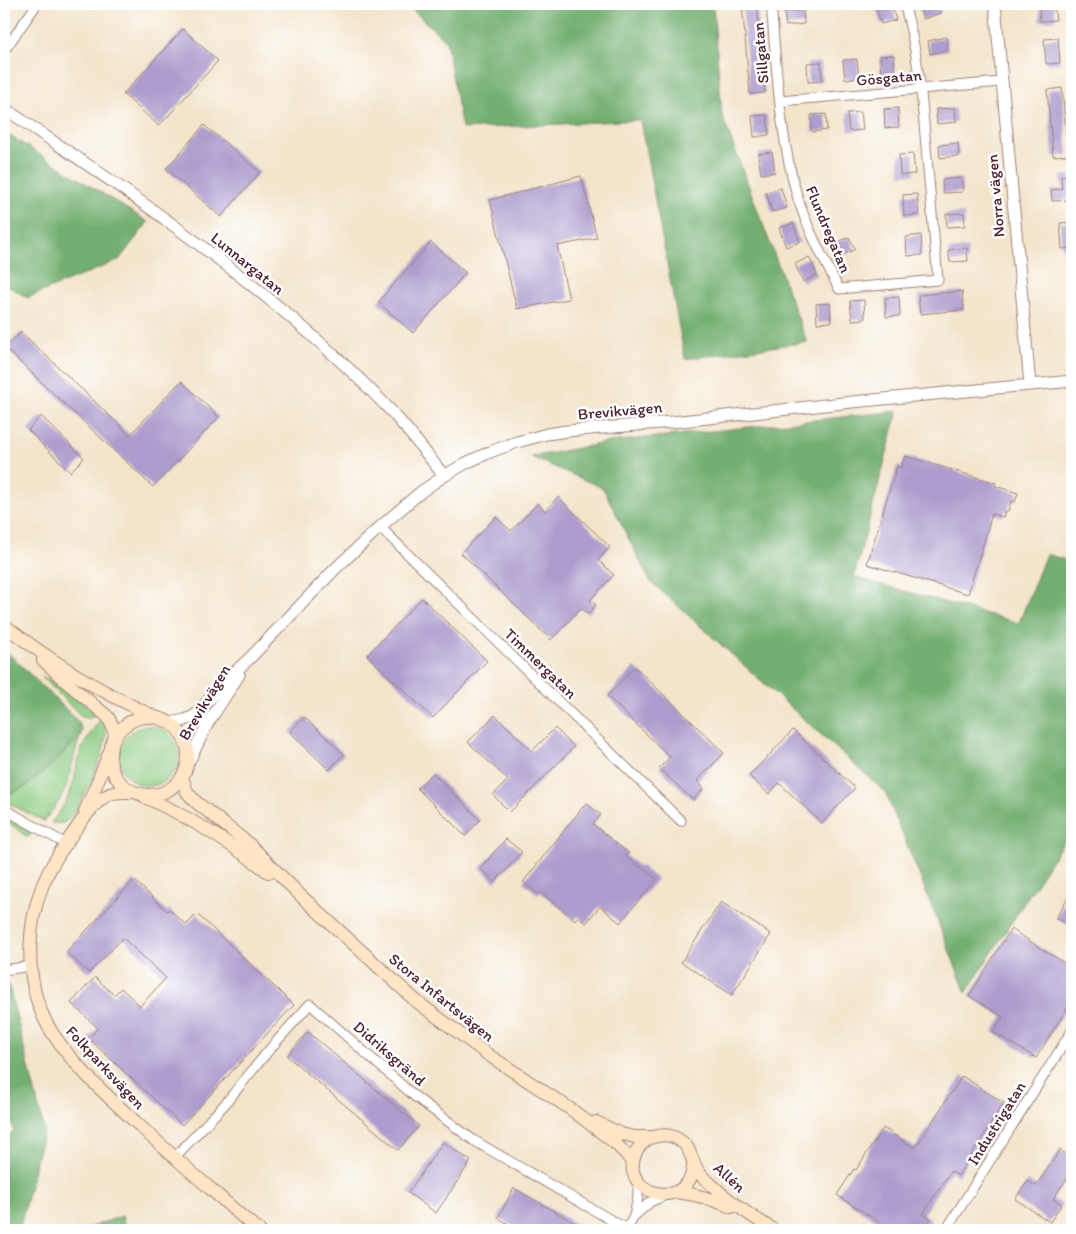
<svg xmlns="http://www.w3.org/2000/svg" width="1076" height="1234" viewBox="0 0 1076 1234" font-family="Itim,sans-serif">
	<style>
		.green { fill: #8dcb81; stroke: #6c7556 }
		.forest { fill: #72af6f; stroke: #5e674d }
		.building { fill: #ad9dce }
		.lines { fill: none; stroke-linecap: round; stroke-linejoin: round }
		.minor-casing { stroke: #9e827a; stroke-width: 11 }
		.tertiary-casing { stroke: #9e827a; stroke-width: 13 }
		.secondary-casing { stroke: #9e827a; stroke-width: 14 }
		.minor { stroke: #fff; stroke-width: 9 }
		.tertiary { stroke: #fff; stroke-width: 11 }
		.secondary { stroke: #fde5c5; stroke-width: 12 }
		.labels { text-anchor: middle; stroke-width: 5; stroke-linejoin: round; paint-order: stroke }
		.street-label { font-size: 16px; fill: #4a1f2b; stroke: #fff }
	</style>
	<rect width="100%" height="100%" fill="#fff"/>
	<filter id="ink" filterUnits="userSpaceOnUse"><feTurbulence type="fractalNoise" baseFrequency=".02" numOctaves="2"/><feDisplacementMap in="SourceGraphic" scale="10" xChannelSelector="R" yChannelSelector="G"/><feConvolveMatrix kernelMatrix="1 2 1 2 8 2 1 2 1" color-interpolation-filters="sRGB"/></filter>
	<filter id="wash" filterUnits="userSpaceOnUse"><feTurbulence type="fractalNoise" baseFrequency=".0096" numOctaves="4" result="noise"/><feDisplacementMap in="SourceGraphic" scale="20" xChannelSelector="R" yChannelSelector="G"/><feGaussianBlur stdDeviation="1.12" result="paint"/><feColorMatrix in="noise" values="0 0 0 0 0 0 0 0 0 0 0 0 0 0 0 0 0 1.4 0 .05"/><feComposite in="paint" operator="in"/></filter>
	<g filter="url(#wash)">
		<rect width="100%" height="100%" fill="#f3e4ca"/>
		<!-- green -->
		<path class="green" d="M41 676 57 684 97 713C91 718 89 718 81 716Z
			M101 719C104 724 106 728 106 734 105 755 88 788 78 806 75 811 73 816 69 819 64 824 58 824 51 823 60 812 68 800 72 786 75 778 76 771 77 763 82 746 90 732 101 719Z
			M119 756a30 30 0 1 1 60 0a30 30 0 1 1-60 0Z
			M80 737C74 752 72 768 67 784 63 797 53 810 44 821L4 801V795H6L25 787 46 770Z
			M4 815 30 831 31 834 30 836 27 837 11 824 4 821Z"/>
		<!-- forest -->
		<path class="forest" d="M406 4H713L722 115 807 342 685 359 640 120 462 129 446 41Z
			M4 132 148 222 119 260 27 298 4 283Z
			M898 411 854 577 1019 623 1046 554 1072 562V829L966 993 917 869 885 792 650 581 603 488 531 457 610 442Z
			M4 649 79 722 82 731 80 737 46 770 25 787 6 795H4Z
			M8 982 44 1129 19 1230H4V1141L14 1130 4 1105V983Z
			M122 1216 126 1230H82Z"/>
		<g id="blocks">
			<!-- building -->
			<path class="building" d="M742 4H757L765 93 750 94Z
				M875 4H891L896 20 881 24Z
				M930 4H938L941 13 923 19 919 7Z
				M1039 4H1054L1056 20 1040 21Z
				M803 10 804 24 786 26 784 12Z
				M183 29 218 61 159 126 123 94Z
				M946 37 948 50 930 54 928 41Z
				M1058 38 1060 63 1046 64 1044 39Z
				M894 55 895 74 881 75 880 56Z
				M857 59 859 78 845 79 843 60Z
				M821 62 822 81 808 82 807 63Z
				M1062 88 1068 155 1053 156 1047 90Z
				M898 108 899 127 885 128 884 109Z
				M955 108 956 122 937 124 936 109Z
				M861 112 863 130 849 131 847 113Z
				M826 114 827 130 812 132 811 115Z
				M767 115 769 135 754 137 752 116Z
				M204 125 260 172 221 217 166 169Z
				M958 143 959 156 940 158 939 145Z
				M772 152 775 172 761 174 758 154Z
				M913 154 915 174 900 175 899 155Z
				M1070 175 1072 200 1052 201 1051 190 1062 189 1061 176Z
				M581 176 597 238 557 246 569 299 517 309 490 200Z
				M961 178 963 192 943 193 942 180Z
				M781 188 787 208 772 212 766 192Z
				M917 194 919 215 904 216 903 195Z
				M964 213 965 226 947 227 946 214Z
				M1072 222V248L1062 249 1060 223Z
				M793 223 800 242 786 247 779 228Z
				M921 235 922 255 907 256 906 237Z
				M849 237 855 249 838 258 832 245Z
				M431 242 466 273 413 333 378 302Z
				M967 248 968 261 950 262 948 250Z
				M809 257 817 275 803 282 795 264Z
				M962 291 964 310 920 314 918 295Z
				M899 297 900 316 886 317 885 298Z
				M864 300 865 319 852 320 850 301Z
				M830 303 831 322 817 323 816 304Z
				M21 332 130 435 181 381 219 417 153 487 5 348Z
				M41 416 84 458 70 472 28 430Z
				M905 456 996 483 995 486 1018 493 1015 502 1011 501 1008 511H1005L1003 517 992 514 968 594 867 564 897 466 901 468Z
				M558 497 610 547 598 560 614 575 590 600 596 605 588 614 581 608 551 640 461 553 496 517 511 531 538 503 545 511Z
				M422 598 487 661 433 718 367 655Z
				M635 667 724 753 697 781 704 788 693 800 659 768 670 757 607 696Z
				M495 715 532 751 555 728 574 747 510 812 493 795 508 780 468 742Z
				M304 717 344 754 329 770 290 732Z
				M793 730 855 788 822 823 779 783 769 794 749 776Z
				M433 773 480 820 465 836 417 788Z
				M586 803 601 815 593 824 628 853 626 856 640 867 641 866 657 879 620 923 600 906 586 923 578 916 575 920 540 892 538 894 523 882Z
				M506 839 522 852 495 882 480 868Z
				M134 880 167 911 169 909 186 925 197 914 294 1005 182 1125 88 1038 98 1028 71 1003 95 977 114 995 121 988 140 1006 166 978 123 938 89 973 66 952Z
				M1072 890V927L1056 918Z
				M721 902 771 934 732 995 681 962Z
				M1011 929 1072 968V1000L1036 1058 993 1032 1003 1017 969 996Z
				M308 1032 419 1126 398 1150 287 1056Z
				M962 1076 1004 1103 958 1176 951 1171 923 1214 931 1219 923 1230H891L837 1195 854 1169 856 1170 883 1128 915 1148Z
				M443 1142 471 1161 436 1213 408 1193Z
				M1060 1150 1072 1158V1171L1053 1199 1062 1204 1050 1222 1015 1199 1028 1181 1036 1186Z
				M514 1188 587 1230H519L498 1218Z"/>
		</g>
	</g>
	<g filter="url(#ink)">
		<use href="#blocks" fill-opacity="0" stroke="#9e827a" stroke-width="1"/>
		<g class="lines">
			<!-- minor casing -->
			<g class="minor-casing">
				<path id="minor" d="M771 4C777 69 779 136 798 199 808 230 824 260 839 289L938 280C934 235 930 191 926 147 922 98 918 50 904 4
					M4 51 37 4
					M780 101 1001 82
					M380 527 681 821
					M4 809 66 844
					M4 970 31 966
					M174 1158 225 1104 269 1050 310 1004 413 1095 473 1140 611 1220 628 1229
					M634 1216 650 1202 666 1195
					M627 1230 634 1216 638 1197V1181
					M946 1230 1072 1031"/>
			</g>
			<!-- tertiary casing -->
			<g class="tertiary-casing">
				<path id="tertiary" d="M995 4 1030 385
					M4 108C59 146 115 182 169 222 247 279 325 341 391 411 410 432 427 454 444 476
					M170 723 185 720 192 717 198 713 221 685 250 658 335 569 380 527 422 491 444 476 466 463 490 452 517 442 547 434 567 431 672 422 852 402 1072 381
					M188 763 208 723 239 675"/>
			</g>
			<!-- secondary casing -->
			<g class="secondary-casing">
				<path id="secondary" d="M4 625C50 661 99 691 153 716
					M43 660 64 680 108 717 112 725 115 736
					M110 756a39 39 0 1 1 78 0a39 39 0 1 1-78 0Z
					M182 777 187 792 196 802 249 844 301 896 416 1001 487 1054 572 1110 615 1143 626 1154 633 1164
					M132 792C124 792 117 791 110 794 92 801 70 838 59 854 25 905 19 982 53 1034 77 1070 111 1099 142 1128 165 1149 189 1170 213 1191 228 1204 243 1218 259 1230
					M145 797C189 817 229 842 268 872
					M85 811 95 788 109 753
					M596 1122 621 1134 635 1137H653
					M693 1160C696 1215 615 1196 636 1152 640 1144 648 1138 657 1136 666 1134 675 1136 682 1142 689 1147 690 1154 693 1161 695 1166 698 1171 701 1175 704 1179 709 1182 712 1185 731 1203 752 1217 774 1230
					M675 1192C697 1194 711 1199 731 1207"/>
			</g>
			<!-- minor -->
			<use href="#minor" class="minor"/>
			<!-- tertiary -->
			<use href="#tertiary" class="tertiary"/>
			<!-- secondary -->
			<use href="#secondary" class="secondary"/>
		</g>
	</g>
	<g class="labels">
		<!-- street labels -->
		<g class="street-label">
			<text transform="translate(760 53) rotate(-95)" y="6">Sillgatan</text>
			<text transform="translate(889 77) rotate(-5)" y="6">Gösgatan</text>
			<text transform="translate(995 196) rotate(-95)" y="6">Norra vägen</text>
			<text transform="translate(829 229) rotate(67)" y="6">Flundregatan</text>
			<text transform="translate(248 263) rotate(39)" y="6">Lunnargatan</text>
			<text transform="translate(620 410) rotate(-5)" y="6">Brevikvägen</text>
			<text transform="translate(541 663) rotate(44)" y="6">Timmergatan</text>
			<text transform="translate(204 702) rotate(-59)" y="6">Brevikvägen</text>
			<text transform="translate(442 997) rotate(39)" y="6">Stora Infartsvägen</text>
			<text transform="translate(390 1053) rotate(41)" y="6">Didriksgränd</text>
			<text transform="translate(106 1067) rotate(47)" y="6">Folkparksvägen</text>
			<text transform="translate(996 1123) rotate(-58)" y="6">Industrigatan</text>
			<text transform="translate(730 1177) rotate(42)" y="6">Allén</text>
		</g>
	</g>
	<!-- margin -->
	<rect width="1076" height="1234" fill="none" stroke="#fff" stroke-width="20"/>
</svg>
